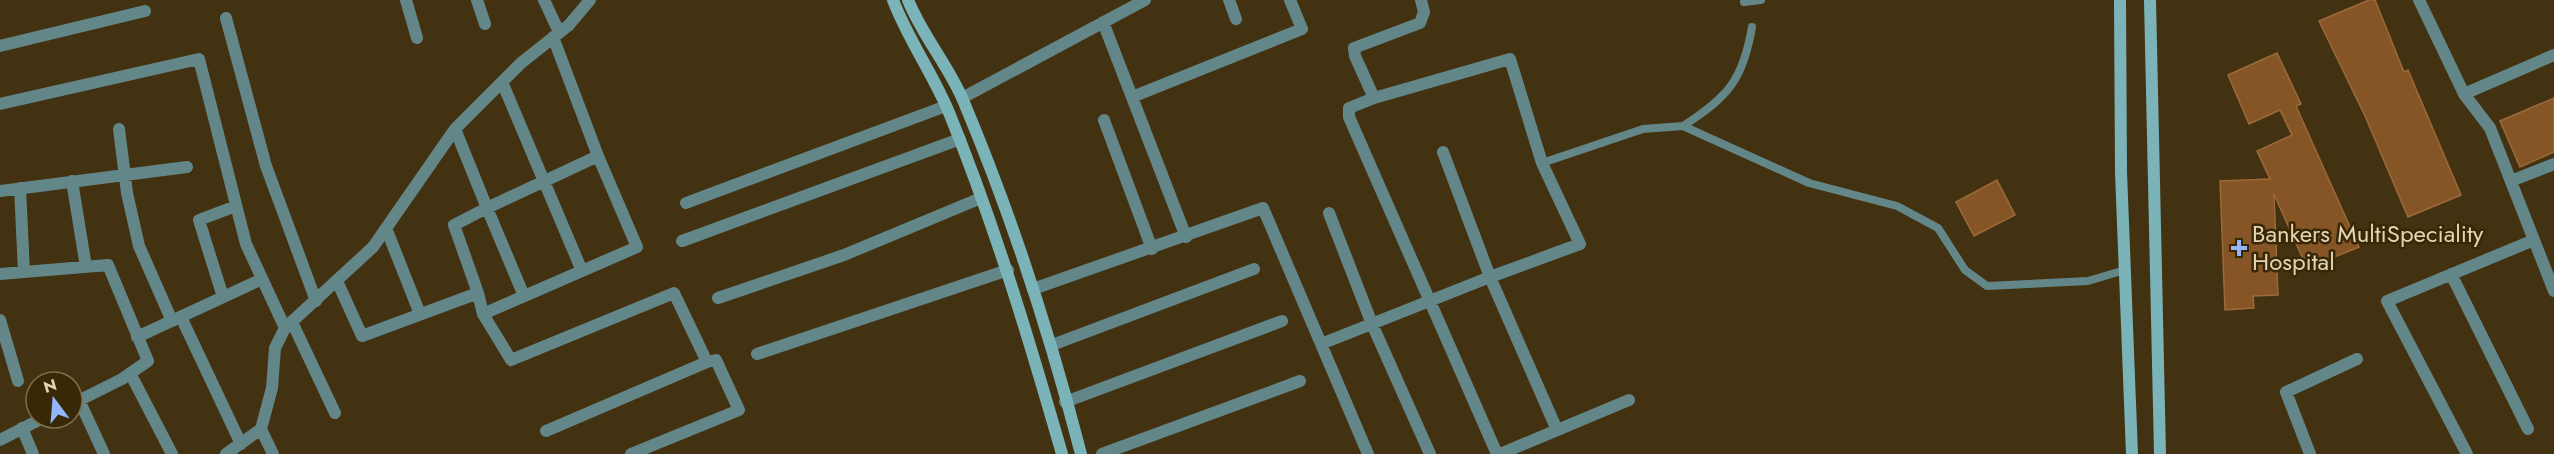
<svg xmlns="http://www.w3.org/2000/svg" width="2554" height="454" viewBox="0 0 2554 454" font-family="Jost,sans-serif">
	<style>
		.building { fill: #855525; stroke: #9c693b; stroke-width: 1.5 }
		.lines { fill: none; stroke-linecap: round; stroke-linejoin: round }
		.lane { stroke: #638789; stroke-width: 8 }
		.street { stroke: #638789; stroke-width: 12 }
		.secondary { stroke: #7ab4b9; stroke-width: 12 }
		.poi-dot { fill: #92b7fd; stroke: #382805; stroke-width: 2 }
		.labels { text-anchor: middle; stroke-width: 5; stroke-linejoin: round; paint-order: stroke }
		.poi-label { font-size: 24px; fill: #e5d4b6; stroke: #382805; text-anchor: start }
	</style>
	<rect width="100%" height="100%" fill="#433211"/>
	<!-- building -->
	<path class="building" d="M2369 0H2375L2404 72 2408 70 2461 195 2408 217 2365 116 2319 21Z
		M2277 53 2301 104 2296 106 2359 247 2307 268 2274 194 2278 295 2253 296 2254 308 2225 310 2220 181 2270 179 2257 151 2292 135 2280 110 2249 124 2228 75Z
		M2554 98V152L2520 167 2500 121Z
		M1997 180 2015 215 1974 236 1956 202Z"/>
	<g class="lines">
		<!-- lane -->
		<path class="lane" d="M1744 2 1761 0
			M1683 126C1728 97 1743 80 1752 27
			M1542 163 1643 129 1683 126 1809 183 1897 206 1938 228 1965 270 1987 286 2088 281 2125 270"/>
		<!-- street -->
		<path class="street" d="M406 0 417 38
			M477 0 485 24
			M544 0 559 32
			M1229 0 1236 19
			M2419 0 2464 94 2554 55
			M226 18 266 166 316 301
			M1103 22 1186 237
			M0 46 145 11
			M502 82 582 271
			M2464 94 2490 128 2554 291
			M1132 97 1302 29 1290 0
			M962 98 1145 0
			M1374 98 1355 56 1354 48 1420 23 1424 12 1421 0
			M0 104 199 59 246 244 285 328
			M1104 120 1152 249
			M119 129 127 193 139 246 172 321
			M455 129 487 208 598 156 553 37
			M1443 152 1490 277 1580 244 1542 163 1510 59 1374 98 1349 108V117L1497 454
			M72 181 86 267
			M2511 181 2554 164
			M20 188 24 272
			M0 191 187 167
			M686 203 946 106
			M1329 213 1372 324 1430 454
			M386 228 420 314
			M682 241 960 139
			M0 274 108 265 148 361 122 379 72 404
			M2451 274 2528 429
			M337 281 362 336 478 293 454 225 487 208 524 296
			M1033 289 1263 208 1368 454
			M478 293 483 314 637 247 598 156
			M223 297 199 220 236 206
			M718 298 844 255 981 198
			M483 314 511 360 674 293 707 362 546 431
			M181 317 241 444
			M0 320 18 381
			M292 322 335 413
			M137 337 262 279
			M1321 344 1490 277 1557 430
			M1052 345 1254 269
			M757 354 1008 270
			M130 373 172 454
			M79 400 104 454
			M1065 402 1282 321
			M22 428 33 454
			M261 429 273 454
			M0 440 43 418
			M226 454 261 429 272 388 275 348 285 328 373 247 455 129 521 63 569 25 590 0
			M631 454 739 410 716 360 707 362
			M1102 454 1300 381
			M1500 454 1629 400
			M2310 454 2286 392 2357 359
			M2467 454 2387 301 2534 240"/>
		<!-- secondary -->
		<path class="secondary" d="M893 0C908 40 934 75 950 115 995 226 1029 339 1062 454
			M908 0C922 35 948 65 963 100 1011 214 1050 334 1081 454
			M2120 0 2121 172 2132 454
			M2150 0 2160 454"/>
	</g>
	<!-- markers -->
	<path class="poi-dot" d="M2236 239h6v6h6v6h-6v6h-6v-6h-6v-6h6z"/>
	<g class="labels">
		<!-- poi labels -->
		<g class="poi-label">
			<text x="2252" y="242">Bankers MultiSpeciality<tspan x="2252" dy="28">Hospital</tspan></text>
		</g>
	</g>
	<!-- north arrow -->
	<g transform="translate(54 400) rotate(344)"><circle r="28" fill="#382805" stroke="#7d6d4c" stroke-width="1.5"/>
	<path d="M0-4.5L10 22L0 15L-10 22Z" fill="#92b7fd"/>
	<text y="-9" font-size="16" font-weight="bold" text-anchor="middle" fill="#e5d4b6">N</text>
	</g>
</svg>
